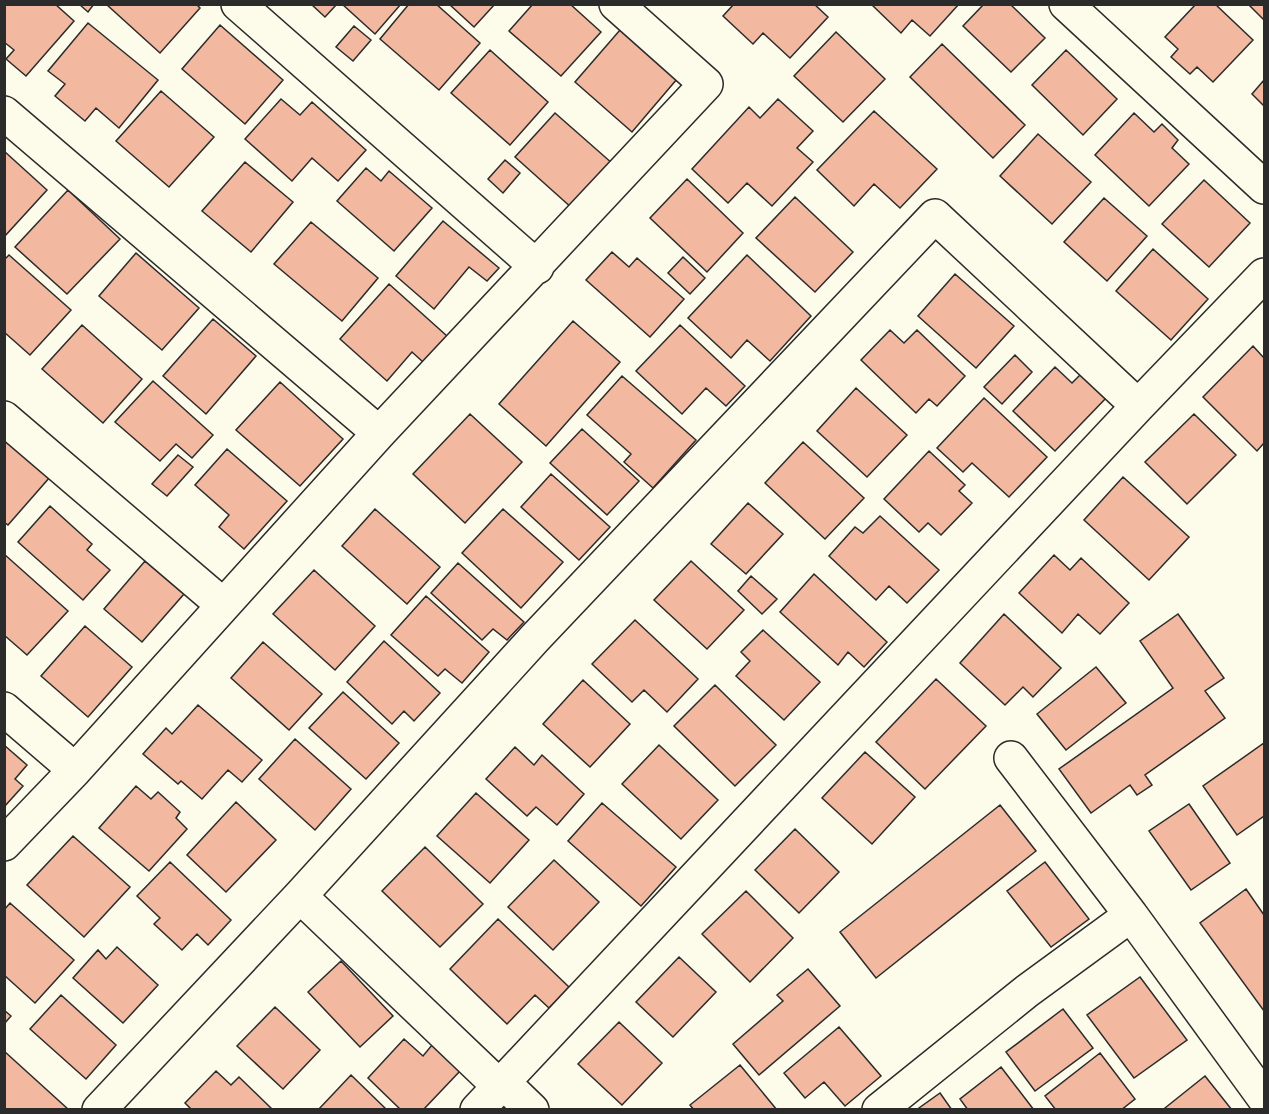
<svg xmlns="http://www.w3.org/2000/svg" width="1269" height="1114" viewBox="0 0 1269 1114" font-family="Jost,sans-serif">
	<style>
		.building { fill: #f2b8a0; stroke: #2b2b2b; stroke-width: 1.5 }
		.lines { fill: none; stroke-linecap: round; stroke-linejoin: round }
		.minor-casing { stroke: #2b2b2b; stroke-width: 36 }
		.minor { stroke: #fdfbea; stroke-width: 33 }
	</style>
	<rect width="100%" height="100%" fill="#fdfbea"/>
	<!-- building -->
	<path class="building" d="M4 4H55L74 21 26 76 6 59 14 50 4 42Z
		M79 4H94L88 12Z
		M106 4H196L200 8 160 53Z
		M311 4H337L325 17Z
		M342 4H401L375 34Z
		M409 4H436L480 43 439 90 380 39Z
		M449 4H495L474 27Z
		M533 4H570L601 32 561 76 509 31Z
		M734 4H814L828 17 790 58 763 33 753 44 723 16Z
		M871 4H959L930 36 912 20 901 33Z
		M984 4H1010L1045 38 1011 72 963 26Z
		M1196 4H1215L1253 40 1213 82 1197 67 1190 74 1171 57 1178 49 1165 37Z
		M1248 4H1264V20Z
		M88 23 158 80 119 128 96 108 85 121 55 96 65 84 48 71Z
		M220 25 283 80 245 124 182 69Z
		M354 26 371 40 353 61 336 47Z
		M620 30 677 79 632 132 575 82Z
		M836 32 885 79 843 122 794 76Z
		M942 44 1025 125 993 158 910 77Z
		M490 50 548 102 510 145 451 93Z
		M1066 50 1117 99 1083 135 1032 85Z
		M1264 80V106L1252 94Z
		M161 91 214 137 169 187 116 141Z
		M281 99 300 115 312 102 366 150 338 181 312 158 292 181 245 139Z
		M778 99 813 131 797 148 813 162 772 206 747 183 728 203 692 169 749 107 760 118Z
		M874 111 937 169 900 208 874 184 854 206 817 170Z
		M555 113 613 164 573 209 515 157Z
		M1134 113 1154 132 1162 124 1178 140 1172 148 1189 164 1149 206 1095 155Z
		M1038 134 1091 182 1052 224 1000 176Z
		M4 151 47 190 4 237Z
		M505 160 520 173 503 193 488 179Z
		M245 162 293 202 251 252 202 211Z
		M366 168 381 181 389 171 432 208 394 251 337 201Z
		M687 179 743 233 707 272 650 218Z
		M1204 180 1250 223 1209 267 1162 224Z
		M68 190 120 239 67 294 15 247Z
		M795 197 853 252 815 292 756 238Z
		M1104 198 1147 236 1107 281 1064 242Z
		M443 221 499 268 487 281 469 267 434 309 396 276Z
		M311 222 378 278 342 321 274 264Z
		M1153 249 1208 299 1171 340 1116 291Z
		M612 252 629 267 637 258 684 299 650 337 586 280Z
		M136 253 199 308 162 350 99 296Z
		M9 255 71 310 30 355 4 332V260Z
		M747 255 811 316 770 361 747 340 731 358 688 318Z
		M683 257 705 278 690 294 668 273Z
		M955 274 1014 326 976 368 918 316Z
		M389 284 447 336 423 362 412 352 387 381 340 339Z
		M213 319 256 356 206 414 163 376Z
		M573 321 620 362 546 446 499 404Z
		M82 325 142 379 103 423 42 369Z
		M680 325 745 386 726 406 706 388 682 414 636 371Z
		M890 330 904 343 917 330 965 376 937 406 929 399 916 413 861 360Z
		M1253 346 1264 358V443L1257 451 1203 397Z
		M1015 355 1032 372 1002 404 984 387Z
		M1055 367 1072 383 1082 373 1107 397 1055 451 1013 411Z
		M622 376 696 440 653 488 624 462 631 454 587 415Z
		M153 381 213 435 192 458 176 444 160 461 115 422Z
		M280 382 343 439 300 486 236 430Z
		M856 388 907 435 867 477 817 431Z
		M984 398 1047 457 1009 497 972 463 963 472 937 448Z
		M470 414 522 462 465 523 413 474Z
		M1194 414 1236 455 1187 504 1145 462Z
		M582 429 639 481 607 515 550 463Z
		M4 438 50 477 8 525 4 522Z
		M803 442 864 498 825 539 765 483Z
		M227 449 287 501 244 549 219 527 229 515 195 485Z
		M929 451 965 485 959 491 972 503 941 535 928 523 919 532 884 499Z
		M178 455 193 467 167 496 152 484Z
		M551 474 610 527 579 560 521 507Z
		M1123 477 1189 537 1149 580 1084 520Z
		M748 503 783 534 746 574 711 544Z
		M50 506 92 544 87 550 110 570 83 600 18 542Z
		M375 509 440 567 407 604 342 546Z
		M503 509 563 562 521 608 462 553Z
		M880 516 939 570 907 603 889 586 876 600 829 556 855 527 863 533Z
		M4 554 68 611 27 655 4 635Z
		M1054 555 1070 570 1081 558 1129 603 1100 634 1078 614 1062 633 1019 593Z
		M145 561 184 594 142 642 104 609Z
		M691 561 744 610 707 649 654 600Z
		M458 563 524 622 507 640 493 629 482 640 431 593Z
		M314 570 375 626 335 670 273 614Z
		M814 574 887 642 864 667 848 652 838 665 780 612Z
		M751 576 777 599 762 614 738 591Z
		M426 596 489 652 462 683 445 669 438 676 391 635Z
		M1004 614 1061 668 1033 697 1023 687 1005 705 960 663Z
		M1178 614 1224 678 1205 691 1225 718 1145 775 1152 785 1137 795 1130 785 1091 813 1059 769 1173 688 1140 641Z
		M635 620 698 679 667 712 644 690 632 702 592 664Z
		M85 626 132 667 88 717 41 676Z
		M763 630 820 682 784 720 736 676 750 661 741 652Z
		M384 641 440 693 414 721 404 711 392 724 347 682Z
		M263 642 322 694 289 730 231 678Z
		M1096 667 1126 703 1066 750 1037 714Z
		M936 679 986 726 925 789 876 742Z
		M583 680 630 724 590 767 543 724Z
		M715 685 776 745 735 786 674 726Z
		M343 692 399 743 366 779 309 728Z
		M198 705 262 760 242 782 228 770 202 799 181 781 178 784 143 754 166 728 172 734Z
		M295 739 351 789 315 830 259 779Z
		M1264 743V816L1237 835 1203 786Z
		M4 745 27 765 15 779 23 786 4 807Z
		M659 745 718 800 681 839 622 784Z
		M515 747 534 765 542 755 584 794 557 825 536 807 527 816 486 779Z
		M865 752 915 797 872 844 822 798Z
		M136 786 151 799 158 792 180 812 176 818 187 829 149 871 99 828Z
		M476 793 529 840 490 883 437 836Z
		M236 802 276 840 226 892 187 855Z
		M602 803 676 867 641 906 568 841Z
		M1189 804 1230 863 1191 890 1149 831Z
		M1000 805 1036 851 876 978 840 932Z
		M795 829 839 872 799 913 755 870Z
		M73 836 130 887 84 937 27 885Z
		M425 847 483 904 440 947 382 891Z
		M554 860 599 902 553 950 508 907Z
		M170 862 231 920 208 945 197 934 182 950 154 924 160 918 137 896Z
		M1045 862 1089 919 1051 947 1007 891Z
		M1246 889 1264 915V1011L1200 923Z
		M746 891 793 938 750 982 702 934Z
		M10 903 74 960 35 1003 4 975V910Z
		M498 919 569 987 549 1008 535 995 507 1024 450 969Z
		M117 947 158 985 123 1023 73 978 98 950 106 959Z
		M679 957 716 992 673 1037 636 1002Z
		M341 961 393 1016 360 1047 308 992Z
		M808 969 840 1006 759 1075 733 1044 783 1001 777 995Z
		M1140 977 1187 1040 1134 1078 1087 1015Z
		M61 995 116 1045 86 1079 30 1029Z
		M275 1007 320 1050 283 1089 237 1046Z
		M1063 1009 1093 1048 1035 1091 1006 1052Z
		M4 1010 11 1016 4 1024Z
		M619 1022 662 1063 622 1105 578 1064Z
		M839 1027 881 1076 845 1106 824 1082 805 1098 784 1073Z
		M404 1039 423 1056 432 1045 460 1071 423 1110H401L368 1078Z
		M4 1051 69 1110H4Z
		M1100 1053 1135 1099 1121 1110H1056L1045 1096Z
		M740 1065 777 1110H694L690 1105Z
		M1001 1067 1034 1110H968L960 1099Z
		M216 1071 231 1085 239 1077 273 1110H192L185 1103Z
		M351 1075 387 1110H318Z
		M1205 1076 1232 1110H1167L1165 1108Z
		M940 1093 952 1110H920L919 1108Z"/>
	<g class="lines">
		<!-- minor casing -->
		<g class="minor-casing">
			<path id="minor" d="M238 4 537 267
				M1066 4 1264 187
				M4 113 379 433
				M4 418 223 605
				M4 709 75 770
				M1011 758 1131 915 1264 1098
				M4 844 75 770 379 433 706 84 616 4
				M300 896 499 1086
				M503 1082 532 1110
				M99 1110 300 896 535 638 935 216 1138 406
				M477 1110 1138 406 1264 275
				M879 1110 1027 991 1131 915"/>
		</g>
		<!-- minor -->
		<use href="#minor" class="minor"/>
	</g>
	<!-- border -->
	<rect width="1269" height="1114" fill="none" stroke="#2b2b2b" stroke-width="12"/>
</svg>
